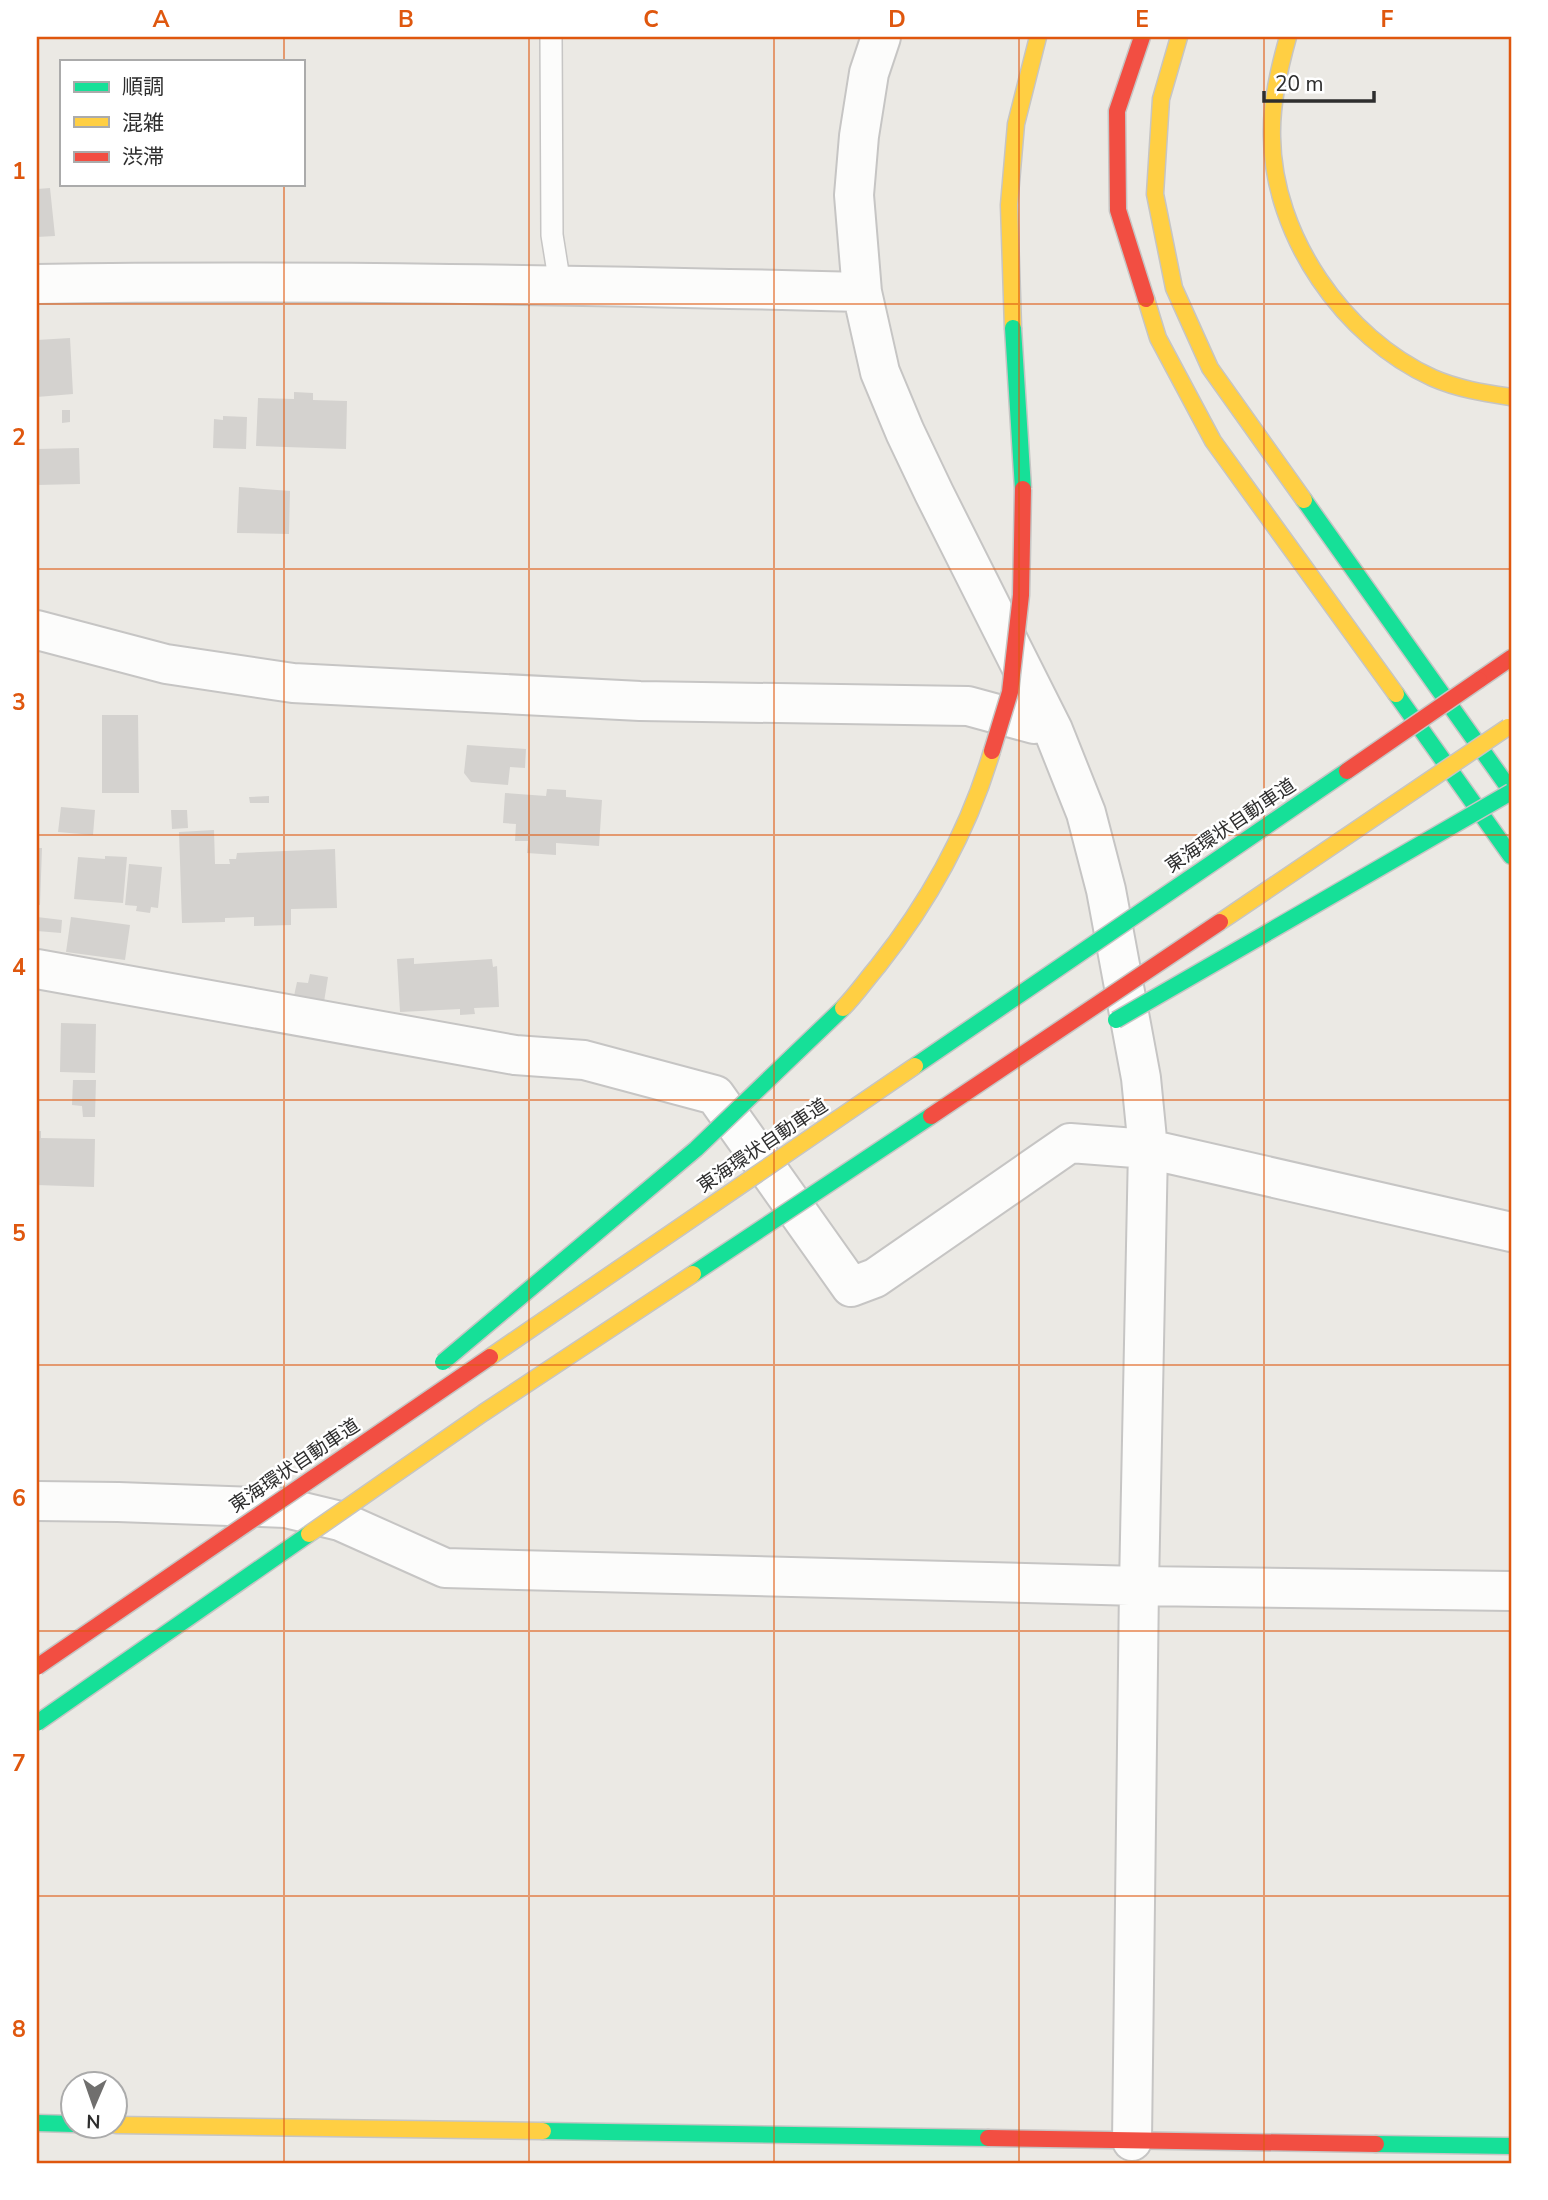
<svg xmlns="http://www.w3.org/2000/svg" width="1548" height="2200" viewBox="0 0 1548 2200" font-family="'Nunito Sans','Noto Sans JP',sans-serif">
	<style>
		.building { fill: #d4d2cf }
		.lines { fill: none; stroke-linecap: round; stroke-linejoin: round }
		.lane-casing { stroke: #c6c5c4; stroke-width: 24 }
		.street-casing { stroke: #c6c5c4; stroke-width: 42 }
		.fast-casing { stroke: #c6c5c4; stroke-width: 19 }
		.slow-casing { stroke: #c6c5c4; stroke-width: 19 }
		.jam-casing { stroke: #c6c5c4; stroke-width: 19 }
		.lane { stroke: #fcfcfb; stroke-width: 21 }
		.street { stroke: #fcfcfb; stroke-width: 38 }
		.fast { stroke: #16e098; stroke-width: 16 }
		.slow { stroke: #ffcf43; stroke-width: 16 }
		.jam { stroke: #f24e42; stroke-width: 16 }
		.fast-bridge-casing { stroke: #c6c5c4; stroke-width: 19; stroke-linecap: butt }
		.slow-bridge-casing { stroke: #c6c5c4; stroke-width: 19; stroke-linecap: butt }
		.jam-bridge-casing { stroke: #c6c5c4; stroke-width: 19; stroke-linecap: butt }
		.fast-bridge { stroke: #16e098; stroke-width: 16 }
		.slow-bridge { stroke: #ffcf43; stroke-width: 16 }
		.jam-bridge { stroke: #f24e42; stroke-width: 16 }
		.grid { fill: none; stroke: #df570e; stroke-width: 2; stroke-opacity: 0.55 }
		.labels { text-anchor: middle; stroke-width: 5; stroke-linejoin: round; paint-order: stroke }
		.street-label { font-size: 19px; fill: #2e2e2e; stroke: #fff }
		.neatline { fill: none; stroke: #df570e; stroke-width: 2.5 }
		.grid-label { font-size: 23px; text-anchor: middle; font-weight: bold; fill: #df570e }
	</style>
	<rect width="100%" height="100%" fill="#ebe9e4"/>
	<!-- building -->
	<path class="building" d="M50 188 55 236 37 237V189Z
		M70 338 73 394 37 397V340Z
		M294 392 313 393V400L347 401 346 449 256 446 258 398 294 399Z
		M62 410H70V422L62 423Z
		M223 416 247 417 246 449 213 448 214 419 223 420Z
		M79 448 80 484 37 485V449Z
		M239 487 290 491 289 534 237 533Z
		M102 715H138L139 793H102Z
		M467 745 526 749 525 768 510 767 508 785 471 782 464 773Z
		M547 789 566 790V797L602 800 599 846 556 843V855L527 853 528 841H515L516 824 503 823 505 793 546 796Z
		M269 796V803H250L249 797Z
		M61 807 95 810 93 835 58 832Z
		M171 810H187L188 828 172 829Z
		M214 830 215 864H230L229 859H236L237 853 335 849 337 908 291 909V925L254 926V917L225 918V922L182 923 179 832Z
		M37 848H42L40 905H37Z
		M105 856 127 857 123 903 74 899 78 857 105 859Z
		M129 864 162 867 158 908 151 907 150 913 136 911 137 906 125 905Z
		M37 917 62 920 61 933 37 931Z
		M71 917 130 925 125 960 66 952Z
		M414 958V964L492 959 493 967 497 966 499 1007 474 1008 475 1014 460 1015V1009L400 1012 397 959Z
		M310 974 328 977 324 1002 294 996 297 982 308 983Z
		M61 1023 96 1024 95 1073 60 1072Z
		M73 1080H96L95 1117H83L82 1106 72 1105Z
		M37 1131H41V1138L95 1139 94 1187 37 1185Z"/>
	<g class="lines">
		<!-- lane casing -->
		<g class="lane-casing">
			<path id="lane" d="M551 37 552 235 560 285"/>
		</g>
		<!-- street casing -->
		<g class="street-casing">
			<path id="street" d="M881 37 869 73 859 136 854 195 862 292 880 372 905 432 934 493 1053 730 1086 813 1106 890 1141 1078 1148 1149 1139 1586 1132 2141
				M37 284C312 280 587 285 862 292
				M37 630 166 664 293 683 640 701 968 706 1034 724
				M37 969 515 1055 584 1060 715 1095 851 1287 875 1278 1070 1143 1148 1149 1511 1232
				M37 1501 118 1502 286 1508 340 1521 445 1568 1139 1586 1511 1591"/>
		</g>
		<!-- fast casing -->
		<g class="fast-casing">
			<path id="fast" d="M1304 500 1511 791
				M1396 694 1511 856
				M37 2123 74 2124
				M543 2131 988 2138
				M1376 2144 1511 2146"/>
		</g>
		<!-- slow casing -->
		<g class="slow-casing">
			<path id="slow" d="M1179 37 1161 99 1155 194 1174 288 1210 368 1304 500
				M1288 37C1279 69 1271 103 1272 137 1273 236 1344 338 1433 378 1458 389 1485 393 1511 397
				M1146 299 1158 338 1213 441 1396 694
				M1013 328 1009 205 1016 124 1038 37
				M116 2125 543 2131"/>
		</g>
		<!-- jam casing -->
		<g class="jam-casing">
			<path id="jam" d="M1142 37 1117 111 1118 210 1146 299
				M1479 680 1511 658
				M988 2138 1376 2144"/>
		</g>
		<!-- lane -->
		<use href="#lane" class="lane"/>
		<!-- street -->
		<use href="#street" class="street"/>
		<!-- fast -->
		<use href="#fast" class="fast"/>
		<!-- slow -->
		<use href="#slow" class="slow"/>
		<!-- jam -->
		<use href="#jam" class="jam"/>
		<!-- fast-bridge casing -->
		<g class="fast-bridge-casing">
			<path id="fast-bridge" d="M1013 328 1023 489
				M1116 1020 1511 792
				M915 1066 1347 771
				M693 1274 931 1116
				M443 1362 696 1149 843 1008
				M37 1723 309 1534"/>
		</g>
		<!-- slow-bridge casing -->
		<g class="slow-bridge-casing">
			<path id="slow-bridge" d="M1220 922 1508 727
				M843 1008C856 995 866 980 878 966 928 903 969 829 992 751
				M490 1357 915 1066
				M309 1534 483 1413 693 1274"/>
		</g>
		<!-- jam-bridge casing -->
		<g class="jam-bridge-casing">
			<path id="jam-bridge" d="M992 751 1010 692 1021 595 1023 489
				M1347 771 1479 680
				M931 1116 1220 922
				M37 1667 490 1357"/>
		</g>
		<!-- fast-bridge -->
		<use href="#fast-bridge" class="fast-bridge"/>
		<!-- slow-bridge -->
		<use href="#slow-bridge" class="slow-bridge"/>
		<!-- jam-bridge -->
		<use href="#jam-bridge" class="jam-bridge"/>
	</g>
	<!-- grid -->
	<path class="grid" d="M284 37V61M529 37V2163M774 37V2163M1019 37V2163M1264 37V2163M284 184V2163M37 304H1511M37 569H1511M37 835H1511M37 1100H1511M37 1365H1511M37 1631H1511M37 1896H1511"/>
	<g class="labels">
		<!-- street labels -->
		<g class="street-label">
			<text transform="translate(1230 825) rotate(-34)" y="7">東海環状自動車道</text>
			<text transform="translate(762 1145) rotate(-34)" y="7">東海環状自動車道</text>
			<text transform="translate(294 1465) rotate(-34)" y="7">東海環状自動車道</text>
		</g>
	</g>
	<!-- border -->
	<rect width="1548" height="2200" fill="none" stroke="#ffffff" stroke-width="77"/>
	<!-- legend -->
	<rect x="60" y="60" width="245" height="126" fill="#ffffff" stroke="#ababab" stroke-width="2"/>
	<rect x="74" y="82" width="35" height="10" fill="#16e098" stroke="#ababab" stroke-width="2"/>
	<text x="122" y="94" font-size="21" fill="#2e2e2e">順調</text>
	<rect x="74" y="117" width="35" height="10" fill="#ffcf43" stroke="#ababab" stroke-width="2"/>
	<text x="122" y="130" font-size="21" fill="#2e2e2e">混雑</text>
	<rect x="74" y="152" width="35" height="10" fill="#f24e42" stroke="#ababab" stroke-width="2"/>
	<text x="122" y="164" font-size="21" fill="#2e2e2e">渋滞</text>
	<!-- north arrow -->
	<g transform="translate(94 2105) rotate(182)"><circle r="33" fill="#ffffff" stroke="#ababab" stroke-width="2"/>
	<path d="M0-5L12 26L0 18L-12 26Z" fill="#706f6e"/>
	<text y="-10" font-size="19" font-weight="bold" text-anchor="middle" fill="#2e2e2e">N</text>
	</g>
	<!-- scale -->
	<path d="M1264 91v10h110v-10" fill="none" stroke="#2e2e2e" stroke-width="3.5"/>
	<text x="1275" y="91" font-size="21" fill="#2e2e2e" stroke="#ffffff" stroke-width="5" paint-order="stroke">20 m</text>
	<rect x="38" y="38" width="1472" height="2124" class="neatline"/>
	<g class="grid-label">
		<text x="161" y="27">A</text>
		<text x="406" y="27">B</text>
		<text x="651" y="27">C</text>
		<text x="897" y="27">D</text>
		<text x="1142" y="27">E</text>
		<text x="1387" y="27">F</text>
		<text x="19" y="179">1</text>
		<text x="19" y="445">2</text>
		<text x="19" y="710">3</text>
		<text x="19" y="975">4</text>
		<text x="19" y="1241">5</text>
		<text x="19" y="1506">6</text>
		<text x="19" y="1771">7</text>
		<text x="19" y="2037">8</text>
	</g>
</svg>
